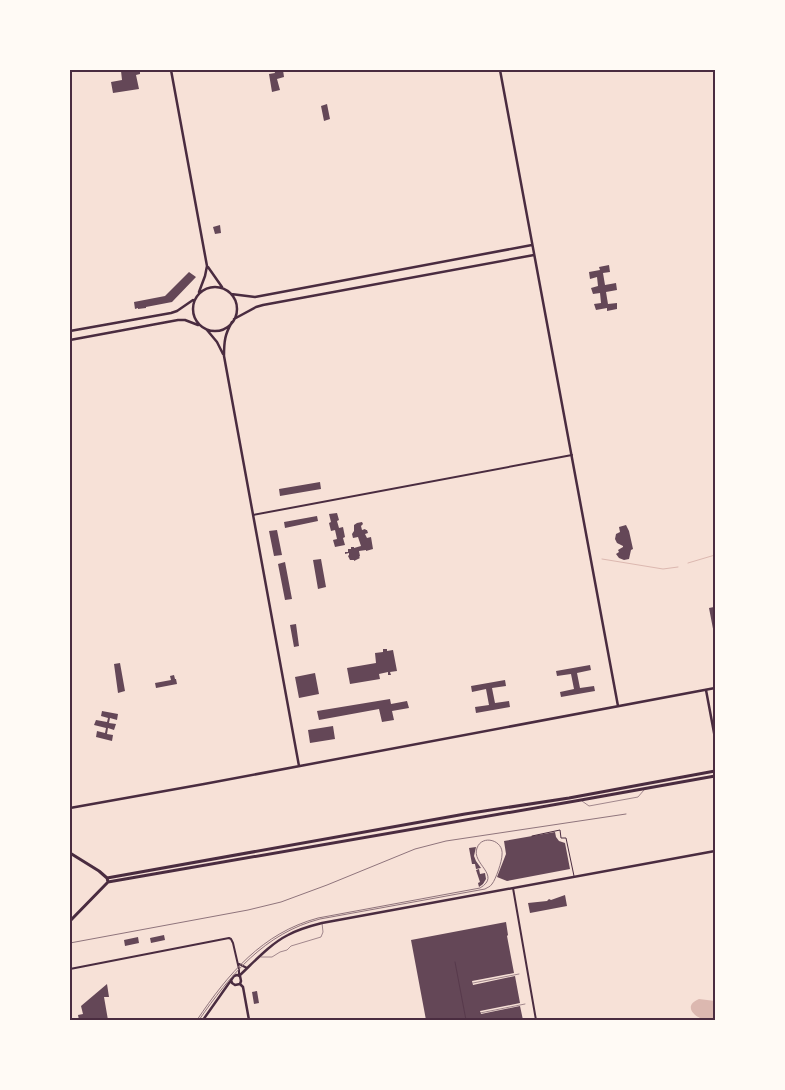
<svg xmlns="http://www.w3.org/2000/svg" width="785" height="1090" viewBox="0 0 785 1090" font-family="'Exo 2',sans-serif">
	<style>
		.water { fill: #dcb8b0 }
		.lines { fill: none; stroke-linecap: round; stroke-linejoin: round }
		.stream { stroke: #dcb8b0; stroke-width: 1 }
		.building { fill: #644757 }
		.path { stroke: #4a2c40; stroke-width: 0.5 }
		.service { stroke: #4a2c40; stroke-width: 0.5 }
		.pedestrian { stroke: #4a2c40; stroke-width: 1 }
		.minor { stroke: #4a2c40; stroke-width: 2 }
		.tertiary { stroke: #4a2c40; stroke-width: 2.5 }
		.trunk { stroke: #4a2c40; stroke-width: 3 }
		.tram { stroke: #8f747c; stroke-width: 1 }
		.rail { stroke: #8f747c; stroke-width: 1 }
		.neatline { fill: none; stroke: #4a2c40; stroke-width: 2 }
	</style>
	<rect width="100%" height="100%" fill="#f7e1d7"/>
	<!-- water -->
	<path class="water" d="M699 999 715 1001V1020C712 1020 709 1021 706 1020 695 1018 682 1006 699 999Z"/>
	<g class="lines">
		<!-- stream -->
		<path class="stream" d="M602 559 663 569 678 567
			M688 563 715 555"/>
	</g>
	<!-- building -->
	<path class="building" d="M129 70H140V74L136 75 139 89 113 93 111 82 122 80 121 71Z
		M274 70H283L284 77 277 79 280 90 272 92 269 74 275 73Z
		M327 104 330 119 324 121 321 106Z
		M220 225 221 233 215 234 213 227Z
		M609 265 610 272 603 273 605 285 616 283 617 290 606 292 608 304 617 303V309L607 311V308L596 310 594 304 601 303 600 293 593 294 591 288 598 286 597 277 590 279 589 272 600 270 599 267Z
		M189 272 196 277 172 302 146 307V308L138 309V308L135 309 134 302 165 296Z
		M320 482 321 489 280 496 279 489Z
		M337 513 339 520 337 521 339 528 343 527 345 537 343 538 345 545 335 547 333 540 337 539 335 530 331 531 329 523 331 522 329 514Z
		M317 516 318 521 285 528 284 522Z
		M362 522 363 524 361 526 362 530 365 529 366 530H367L368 533 365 534 367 538 371 537 373 549 366 551V550L359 551 360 556 359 557 360 558 354 561V560H350L348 556 349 555V553L345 554V552H348V549H351V547H354V548L361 546 358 537 353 538 352 534 354 531V525L357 523Z
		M626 525 629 531 633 549 631 550 629 559 624 560 619 558 616 554 619 552 618 550 623 547V546L617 543 615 539 616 534 620 532 619 527Z
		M277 530 282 555 274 556 269 531Z
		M321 559 326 587 318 589 313 560Z
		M285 562 292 599 285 600 278 564Z
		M714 607 715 634H714L709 608Z
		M296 624 299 646 294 647 290 625Z
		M383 649H387V651L393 650 397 671 390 672 391 675H388V672L379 674 380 679 350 684 347 668 376 663 375 653 383 652Z
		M120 663 125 691 118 693 114 664Z
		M590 665 591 670 577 673 580 688 594 686 595 691 561 697 560 692 574 689 571 674 557 676 556 671Z
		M315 673 319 694 299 698 295 677Z
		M174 675 175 679H176L177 684 156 688 155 683 171 680 170 676Z
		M505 680 506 686 492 688 495 703 509 701 510 707 476 713 475 707 489 705 486 689 472 692 471 686Z
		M390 699 391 704 407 701 409 708 392 711 394 720 382 722 379 709 319 720 317 711Z
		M102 711 118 714 117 720 110 718 109 723 116 724 114 730 108 728 107 734 113 735 112 741 96 737 97 731 105 733 106 728 94 725 96 720 107 722 108 718 101 716Z
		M333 726 335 739 310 743 308 730Z
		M555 832 556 837 559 841 565 843 570 869 507 881 497 877 506 854 504 841Z
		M476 847 474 856 476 861 481 868 476 869 475 864H472L469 848Z
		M479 869 480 874 485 873 486 879 483 884 479 887 478 883 480 882 476 870Z
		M565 895 567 906 530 913 528 903 547 901 549 899 551 900Z
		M506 922 508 935 507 936 514 973 472 981 473 985 515 976 520 1003 480 1011 481 1014 520 1006 523 1020H426L411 940Z
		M164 935 165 940 151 943 150 938Z
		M138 937 139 943 125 946 124 940Z
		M107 984 109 997H104L108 1020H79L78 1015 83 1014 81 1006Z
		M257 991 259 1003 254 1004 252 992Z"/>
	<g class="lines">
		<!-- path -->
		<path class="path" d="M455 962 466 1020
			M473 983 519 974
			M480 1013 525 1004"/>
		<!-- service -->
		<path class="service" d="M582 801 589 806 638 797 644 790
			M261 957H272L280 952 287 950 291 946 321 937 323 932 322 923"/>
		<!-- pedestrian -->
		<path class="pedestrian" d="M532 836 560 830 561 838H566L574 876"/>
		<!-- minor -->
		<path class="minor" d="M253 515 572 455
			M513 888 536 1020
			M239 964 247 968
			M70 969 229 938 231 939 233 943 239 969V975"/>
		<!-- tertiary -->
		<path class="tertiary" d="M171 70 207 266 205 276 199 292
			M500 70 618 706
			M208 267 222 287
			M193 309a22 22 0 1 1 44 0a22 22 0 1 1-44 0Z
			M231 294 255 297 532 245
			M234 319 256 307 263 305 534 255
			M232 322C225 334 224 341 224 356L299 766
			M207 330 217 342 223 354
			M70 331 171 313 177 311 193 300
			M70 340 178 320H185L198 325
			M706 690 715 738
			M70 808 204 784 715 688
			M239 976C254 962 270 944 288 935 299 929 310 926 322 923L715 851
			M231 980 232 983 235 985 240 984
			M240 984 243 987 249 1020
			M203 1020 234 976 237 975 240 976 241 981 240 984"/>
		<!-- trunk -->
		<path class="trunk" d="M70 853 99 871 107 878 108 882 70 921
			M107 878 465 814 569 798 715 771
			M108 882 581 800 715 776"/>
		<!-- tram -->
		<path class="tram" d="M197 1020C228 974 262 933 318 918L480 888C502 875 471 864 477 848 482 834 504 840 502 855 502 861 496 879 492 884 490 887 488 887 485 889L320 919C265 933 230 975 199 1020"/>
		<!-- rail -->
		<path class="rail" d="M70 943 248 910 281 902 327 885 415 849 446 841 626 814"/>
	</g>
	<!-- border -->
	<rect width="785" height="1090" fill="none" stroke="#fffaf5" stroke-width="142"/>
	<rect x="71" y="71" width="643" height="948" class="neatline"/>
</svg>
